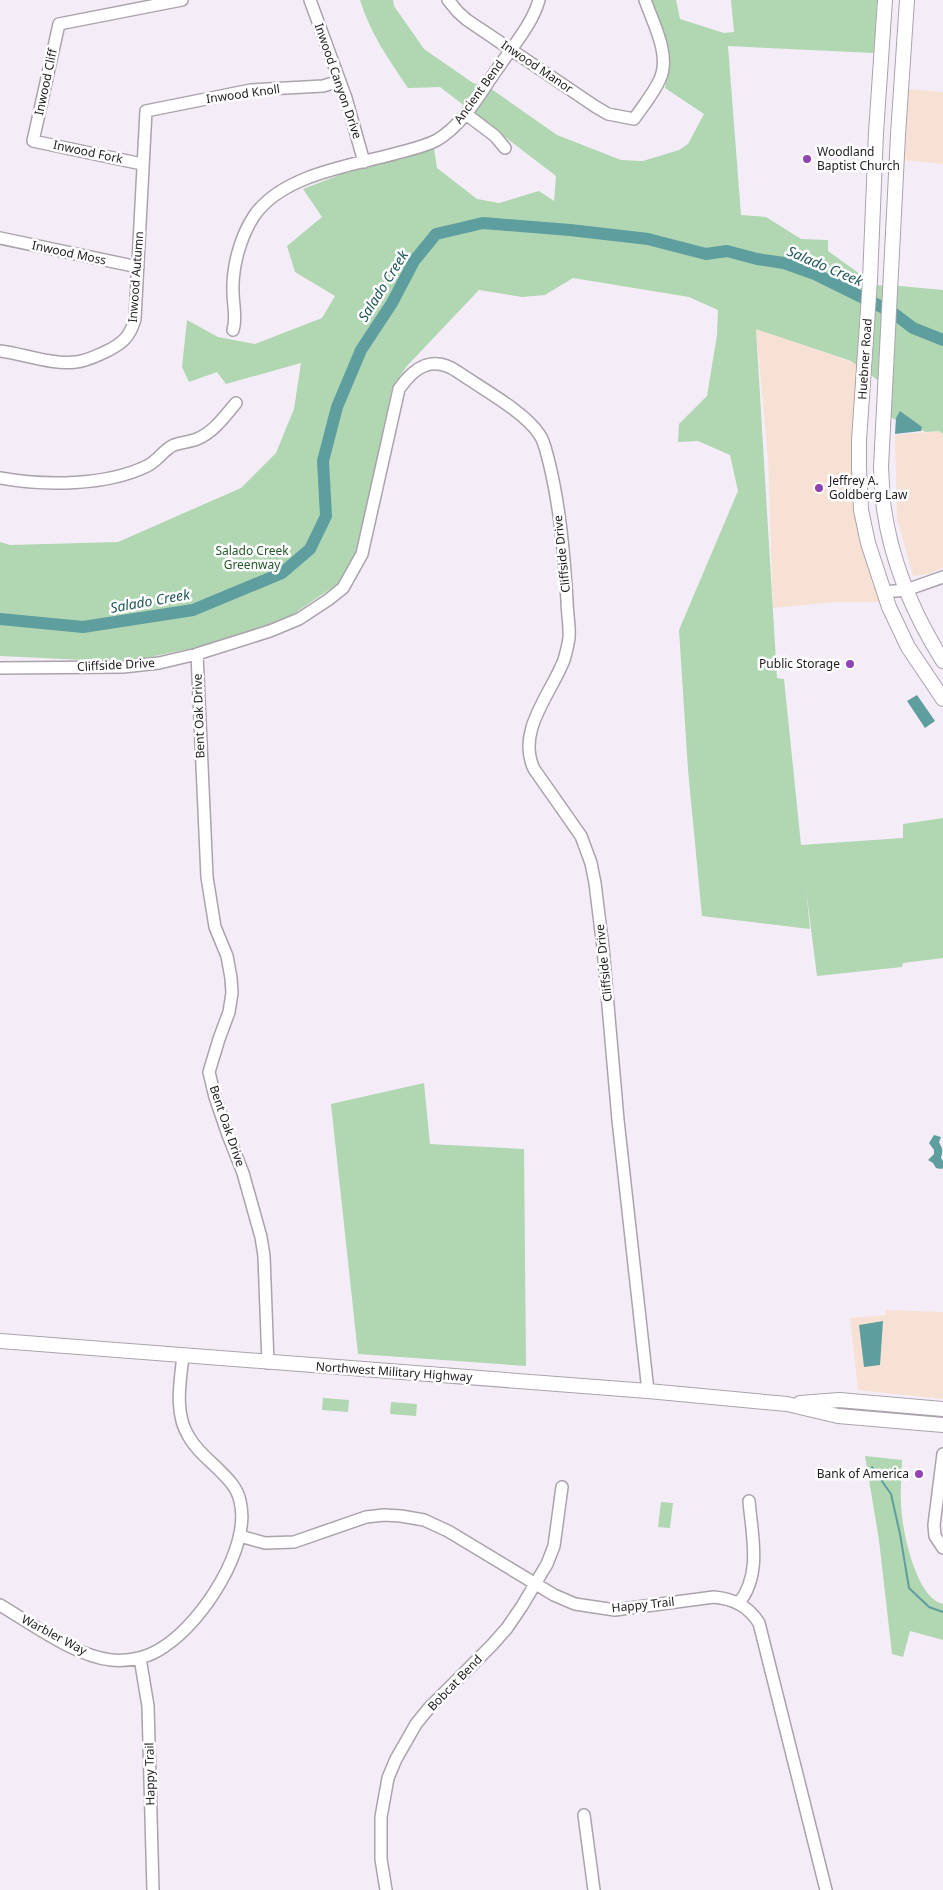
<svg xmlns="http://www.w3.org/2000/svg" width="943" height="1890" viewBox="0 0 943 1890" font-family="'Noto Sans',sans-serif">
	<style>
		.commercial { fill: #f7e1d4 }
		.green { fill: #b0d6b2 }
		.water { fill: #5f9e9f }
		.lines { fill: none; stroke-linecap: round; stroke-linejoin: round }
		.stream { stroke: #5f9e9f; stroke-width: 2 }
		.river { stroke: #5f9e9f; stroke-width: 12 }
		.minor-casing { stroke: #aaa3ac; stroke-width: 14 }
		.major-casing { stroke: #aaa3ac; stroke-width: 16 }
		.minor { stroke: #fff; stroke-width: 11 }
		.major { stroke: #fff; stroke-width: 14 }
		.poi-dot { fill: #9142b3; stroke: #fff; stroke-width: 2 }
		.labels { text-anchor: middle; stroke-width: 5; stroke-linejoin: round; paint-order: stroke }
		.street-label { font-size: 12px; fill: #1f1c20; stroke: #fff }
		.poi-label { font-size: 12px; fill: #1f1c20; stroke: #fff; text-anchor: start }
		.park-label { font-size: 12px; fill: #23592a; stroke: #fff }
		.water-label { font-size: 14px; font-style: italic; fill: #225959; stroke: #fff }
	</style>
	<rect width="100%" height="100%" fill="#f4edf7"/>
	<!-- commercial -->
	<path class="commercial" d="M908 89 943 92V164L903 160Z
		M756 328 857 364 853 458 880 602H835L773 608 768 458Z
		M939 431 943 434V568L928 574 913 576 897 518 895 435Z
		M886 1310 943 1312V1399L858 1390 850 1318 886 1315Z"/>
	<!-- green -->
	<path class="green" d="M360 0H393L394 6 424 49 473 83 490 88 557 135 621 160 643 161 679 150 688 144 704 114 665 88 669 67 649 0H676L680 19 724 33 734 32 731 0H877L874 53 728 46 741 215 766 217 801 239 828 240V251L860 274 858 285 900 286 943 290V434L939 431 926 432 889 417 890 389 851 361 756 329 777 678 784 679 801 845 903 838V824L943 818V958L903 963 902 967 817 976 806 889 810 929 702 916 688 770 679 630 738 491 730 455 698 441 678 442 679 424 707 396 717 335 718 310 689 297 573 278 545 295 522 297 479 290 407 366 392 388 358 550 342 581 286 619 202 646 127 662 0 656V542L10 545 118 542 241 488 276 453 294 409 301 363 226 384 217 372 189 382 182 367 187 320 218 337 255 344 322 318 335 296 295 272 287 246 322 217 303 189 342 174 415 155 434 148 437 168 477 199 499 203 539 191 554 201 556 176 440 87 408 88C389 60 370 33 360 0Z
		M424 1083 430 1144 524 1149 526 1366 358 1354 331 1104Z
		M323 1398 349 1400 348 1412 322 1410Z
		M391 1402 417 1404 416 1416 390 1414Z
		M865 1456 902 1460C902 1474 900 1488 901 1502 901 1526 915 1598 943 1604V1640L910 1631 903 1657 892 1654 879 1540Z
		M661 1502 673 1503 670 1528 658 1527Z"/>
	<!-- water -->
	<path class="water" d="M900 411 922 427 921 431 895 434 896 418Z
		M917 695 935 721 925 728 907 701Z
		M934 1135 941 1137 939 1142C943 1150 943 1150 941 1158L943 1161V1168L941 1169 936 1168 933 1163 928 1160 934 1154V1150L929 1143Z
		M883 1321 880 1365 864 1367 859 1325Z"/>
	<g class="lines">
		<!-- stream -->
		<path class="stream" d="M872 1467 891 1494 900 1534 909 1588 929 1607 943 1612"/>
		<!-- river -->
		<path class="river" d="M0 619 83 627 193 610 282 573 310 549 326 516 323 461 337 407 361 350 392 303 414 261 436 234 483 223 570 230 648 239 706 254 727 251 757 259 784 263 815 274 892 312 913 328 943 340"/>
		<!-- minor casing -->
		<g class="minor-casing">
			<path id="minor" d="M310 0 346 98 364 162
				M448 0 458 12 467 20 596 107 608 114 634 119C643 106 654 93 660 79 671 55 653 23 645 0
				M466 114 495 136 505 148
				M142 164 33 141 59 24 182 0
				M0 238 138 267
				M233 330C237 318 233 305 233 292 232 268 240 237 254 216 282 175 349 166 394 154 408 150 424 147 437 140 464 124 480 93 498 68 512 47 532 25 539 0
				M0 351C24 354 52 365 76 362 87 361 96 356 105 352 122 344 130 337 135 319L146 111 251 90 323 86 340 81
				M0 478C44 486 106 486 147 466 158 461 164 449 174 445 182 442 190 442 197 439 214 432 224 417 236 403
				M884 592 906 590 943 577
				M197 654 207 877 215 927 227 956 231 978 232 993 229 1012 219 1039 209 1072 215 1097 228 1135 243 1173 261 1237 264 1256 268 1363
				M0 668 123 667 159 663 197 654 270 631 299 619 328 600 343 588 362 554 399 389C415 366 433 355 458 372 481 388 525 412 539 434 545 442 546 452 549 462 560 507 564 554 567 600 567 613 570 626 569 638 568 645 566 653 564 660 551 694 516 731 534 769L581 836 591 863 595 883 603 948 618 1120 648 1391
				M943 1454 934 1525 935 1536 943 1548
				M240 1536 265 1543 294 1542 366 1517 384 1515 401 1516 424 1520 448 1531 554 1595 575 1604 615 1610 714 1597C734 1599 748 1606 759 1623L826 1890
				M739 1603C762 1574 752 1536 749 1501
				M0 1605C32 1624 75 1656 111 1660 130 1662 150 1657 165 1646 202 1622 252 1547 240 1501 237 1486 225 1476 214 1465 205 1457 195 1448 189 1437 174 1414 180 1382 183 1356
				M140 1658 148 1706 153 1890
				M584 1815 594 1890
				M386 1890 381 1859V1817L388 1778 396 1759 416 1724 429 1708 492 1645 507 1628 522 1606 547 1564 554 1546 562 1487"/>
		</g>
		<!-- major casing -->
		<g class="major-casing">
			<path id="major" d="M885 0 876 133 870 280 859 440V468L861 510 868 543 889 607 908 647 943 699
				M907 0 898 135 881 467C882 481 882 495 884 509 892 564 914 615 943 661
				M0 1341 648 1391 787 1404 838 1416 943 1425
				M800 1403 839 1400 943 1409"/>
		</g>
		<!-- minor -->
		<use href="#minor" class="minor"/>
		<!-- major -->
		<use href="#major" class="major"/>
	</g>
	<!-- markers -->
	<g class="poi-dot">
		<circle cx="807" cy="159" r="5"/>
		<circle cx="819" cy="488" r="5"/>
		<circle cx="850" cy="664" r="5"/>
		<circle cx="919" cy="1474" r="5"/>
	</g>
	<g class="labels">
		<!-- street labels -->
		<g class="street-label">
			<text transform="translate(537 67) rotate(34)" y="4">Inwood Manor</text>
			<text transform="translate(338 81) rotate(71)" y="4">Inwood Canyon Drive</text>
			<text transform="translate(46 82) rotate(-78)" y="4">Inwood Cliff</text>
			<text transform="translate(479 92) rotate(-54)" y="4">Ancient Bend</text>
			<text transform="translate(243 94) rotate(-8)" y="4">Inwood Knoll</text>
			<text transform="translate(88 152) rotate(12)" y="4">Inwood Fork</text>
			<text transform="translate(69 253) rotate(12)" y="4">Inwood Moss</text>
			<text transform="translate(136 277) rotate(-86)" y="4">Inwood Autumn</text>
			<text transform="translate(865 359) rotate(-86)" y="4">Huebner Road</text>
			<text transform="translate(562 554) rotate(-96)" y="4">Cliffside Drive</text>
			<text transform="translate(116 665) rotate(-3)" y="4">Cliffside Drive</text>
			<text transform="translate(199 716) rotate(-92)" y="4">Bent Oak Drive</text>
			<text transform="translate(604 963) rotate(-96)" y="4">Cliffside Drive</text>
			<text transform="translate(227 1126) rotate(71)" y="4">Bent Oak Drive</text>
			<text transform="translate(394 1372) rotate(4)" y="4">Northwest Military Highway</text>
			<text transform="translate(643 1605) rotate(-6)" y="4">Happy Trail</text>
			<text transform="translate(54 1635) rotate(28)" y="4">Warbler Way</text>
			<text transform="translate(455 1683) rotate(-46)" y="4">Bobcat Bend</text>
			<text transform="translate(150 1774) rotate(-91)" y="4">Happy Trail</text>
		</g>
		<!-- poi labels -->
		<g class="poi-label">
			<text x="817" y="156">Woodland<tspan x="817" dy="14">Baptist Church</tspan></text>
			<text x="829" y="485">Jeffrey A.<tspan x="829" dy="14">Goldberg Law</tspan></text>
			<text x="840" y="668" text-anchor="end">Public Storage</text>
			<text x="909" y="1478" text-anchor="end">Bank of America</text>
		</g>
		<!-- park labels -->
		<g class="park-label">
			<text x="252" y="555">Salado Creek<tspan x="252" dy="14">Greenway</tspan></text>
		</g>
		<!-- water labels -->
		<g class="water-label">
			<text transform="translate(825 266) rotate(23)" y="5">Salado Creek</text>
			<text transform="translate(383 286) rotate(-58)" y="5">Salado Creek</text>
			<text transform="translate(150 601) rotate(-10)" y="5">Salado Creek</text>
		</g>
	</g>
</svg>
